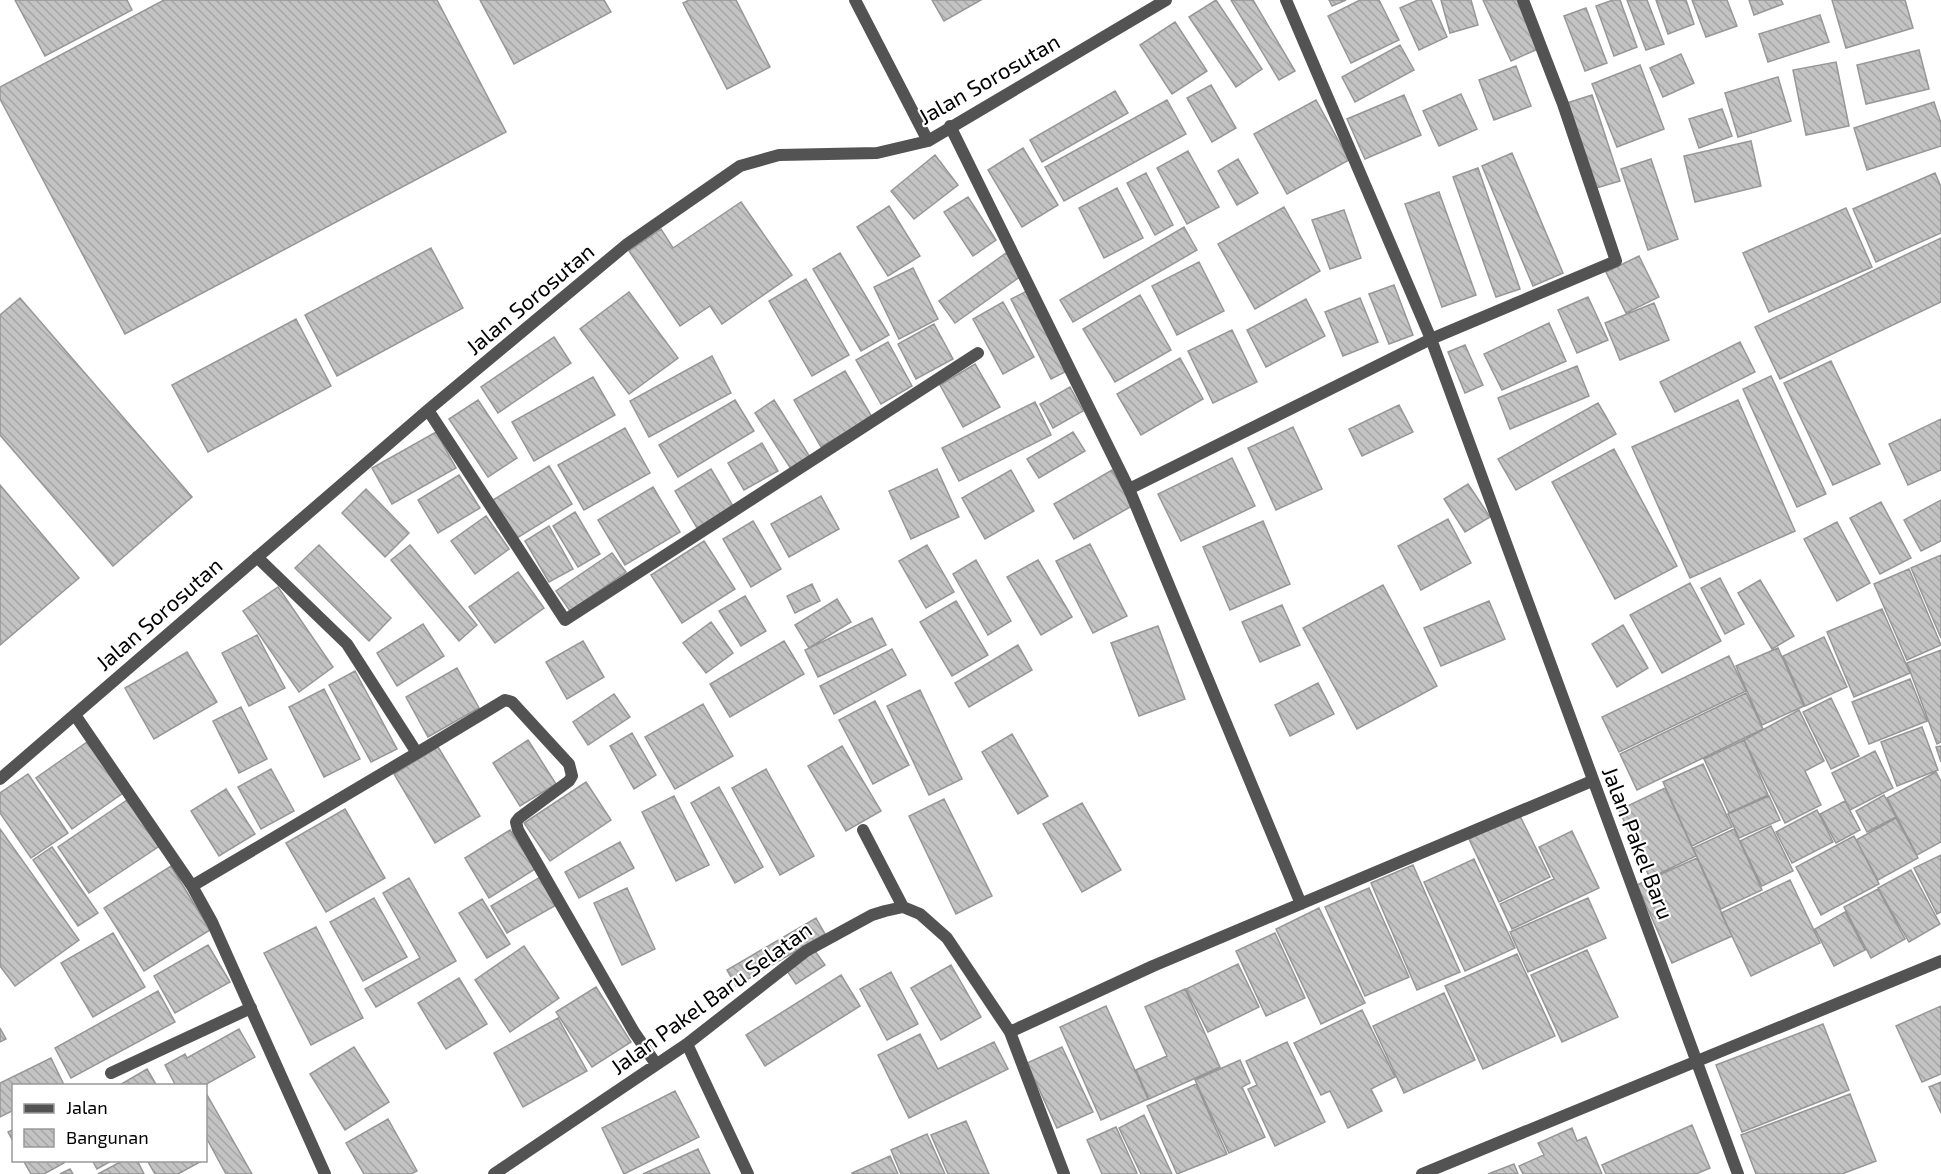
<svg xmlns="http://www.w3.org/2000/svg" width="1941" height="1174" viewBox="0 0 1941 1174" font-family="'Exo 2',sans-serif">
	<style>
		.building { fill: url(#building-back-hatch); stroke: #979797; stroke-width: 1.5 }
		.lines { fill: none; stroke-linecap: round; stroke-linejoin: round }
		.service { stroke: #535353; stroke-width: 12 }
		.minor { stroke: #535353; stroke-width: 12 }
		.tertiary { stroke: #535353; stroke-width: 12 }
		.labels { text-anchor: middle; stroke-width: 4.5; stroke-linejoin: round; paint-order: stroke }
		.street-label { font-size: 22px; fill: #000; stroke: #fff }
	</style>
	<defs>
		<pattern id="building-back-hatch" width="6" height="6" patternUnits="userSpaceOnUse" patternTransform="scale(1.5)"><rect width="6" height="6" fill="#c3c3c3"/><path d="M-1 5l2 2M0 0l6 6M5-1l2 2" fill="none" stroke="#a6a6a6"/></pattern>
	</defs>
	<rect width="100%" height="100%" fill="#fff"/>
	<!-- building -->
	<path class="building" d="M15 0H127L132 10 45 56Z
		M164 0H437L506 132 125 334 0 99V87Z
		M480 0H604L611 12 514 64Z
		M689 0H736L770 67 727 89 683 3Z
		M932 0H981L944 21Z
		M1216 0 1262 69 1236 87 1189 17Z
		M1231 0H1253L1295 71 1279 80Z
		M1329 0H1346L1332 6Z
		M1360 0H1379L1399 40 1351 63 1328 16Z
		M1418 0H1431L1447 37 1419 50 1400 8Z
		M1441 0H1471L1478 25 1450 33Z
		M1483 0H1518L1540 48 1511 61Z
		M1613 0H1620L1637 47 1614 56 1596 6Z
		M1627 0H1647L1664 44 1646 50Z
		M1656 0H1686L1694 24 1668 34Z
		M1692 0H1727L1737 26 1706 37Z
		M1749 0H1781L1783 4 1754 15Z
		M1832 0H1905L1913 28 1846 48Z
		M1586 8 1607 63 1585 71 1564 16Z
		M1820 15 1829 42 1768 62 1759 34Z
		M1175 22 1207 71 1172 94 1140 45Z
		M1400 45 1414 70 1355 102 1342 77Z
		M1919 50 1929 89 1866 104 1857 65Z
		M1681 54 1694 83 1663 97 1650 68Z
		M1836 62 1849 126 1806 135 1793 70Z
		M1640 65 1664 129 1617 147 1592 84Z
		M1516 66 1531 106 1494 120 1479 80Z
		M1778 77 1791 121 1738 137 1725 93Z
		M1211 85 1236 128 1212 142 1187 98Z
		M1115 91 1128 113 1042 162 1030 140Z
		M1461 94 1477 129 1439 146 1423 111Z
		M1404 95 1421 135 1365 159 1347 119Z
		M1592 95 1620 181 1596 188 1567 103Z
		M1167 100 1186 134 1064 201 1045 167Z
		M1316 100 1349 160 1287 194 1254 134Z
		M1934 102 1941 123V146L1867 170 1854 128Z
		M1722 109 1732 136 1699 148 1689 119Z
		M1751 141 1761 186 1695 202 1684 156Z
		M1023 148 1058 205 1022 227 988 170Z
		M1188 151 1219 207 1187 224 1157 168Z
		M1512 153 1563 273 1533 286 1482 166Z
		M935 155 958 185 914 219 891 191Z
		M1238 159 1258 193 1237 205 1218 171Z
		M1651 159 1678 239 1648 250 1621 169Z
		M1478 168 1520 289 1496 297 1453 177Z
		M1146 173 1173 225 1155 235 1127 183Z
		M1935 173 1941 187V233L1876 262 1853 209Z
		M1117 188 1143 238 1104 258 1079 208Z
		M1439 192 1476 295 1442 307 1405 204Z
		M968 197 996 240 973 256 944 212Z
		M741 202 792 275 722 324 710 306 680 326 629 251 661 229 673 248Z
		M889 206 920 256 888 276 857 227Z
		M1284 207 1320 271 1255 309 1218 244Z
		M1846 208 1872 267 1769 312 1743 253Z
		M1344 210 1361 258 1330 269 1312 220Z
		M1184 227 1197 250 1073 322 1060 300Z
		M1941 238V302L1780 379 1755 327Z
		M431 248 463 308 337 376 305 315Z
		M840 253 889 335 861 351 813 269Z
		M1006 253 1021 276 955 323 939 301Z
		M1639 256 1659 297 1626 313 1606 272Z
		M1199 262 1224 311 1177 335 1152 286Z
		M913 268 938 319 899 339 874 287Z
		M806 279 849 355 812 376 769 301Z
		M1394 285 1413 335 1389 344 1369 294Z
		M1027 291 1067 371 1051 379 1011 299Z
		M629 292 678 358 629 394 580 329Z
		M1140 295 1171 350 1115 382 1083 329Z
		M1588 297 1608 340 1577 353 1558 310Z
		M20 298 192 497 113 566 0 435V315Z
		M1360 298 1378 342 1343 356 1325 312Z
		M1306 299 1325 336 1266 367 1247 330Z
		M1003 302 1034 357 1003 374 973 319Z
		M1654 303 1669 340 1620 360 1605 323Z
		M296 319 331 386 208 452 172 385Z
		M1549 323 1566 361 1502 390 1484 354Z
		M934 324 953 359 916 379 898 344Z
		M1232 330 1257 382 1213 403 1188 351Z
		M554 337 571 363 498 413 481 387Z
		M888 342 912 386 881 404 856 360Z
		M1740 342 1755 372 1675 412 1660 382Z
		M1465 345 1483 385 1465 393 1448 352Z
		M712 356 731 393 649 437 630 401Z
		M1180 358 1203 399 1141 435 1117 394Z
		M1831 361 1880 464 1833 485 1784 383Z
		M975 364 1000 407 963 427 940 385Z
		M1577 366 1589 396 1510 429 1498 398Z
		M845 371 872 417 821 447 794 400Z
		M1771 376 1826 494 1797 507 1743 389Z
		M593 377 615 415 534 461 512 422Z
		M1070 387 1083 411 1053 428 1040 404Z
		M478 400 517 458 488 477 449 419Z
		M735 400 754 431 678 477 659 445Z
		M774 400 810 457 791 469 755 413Z
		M1738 400 1795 531 1690 578 1632 447Z
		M1035 402 1051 435 959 481 942 448Z
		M1598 403 1616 434 1516 490 1498 459Z
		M1399 405 1413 432 1362 456 1349 429Z
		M1941 419V470L1908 485 1889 444Z
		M1293 427 1322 489 1276 510 1248 448Z
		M625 428 650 473 584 510 558 465Z
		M436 432 456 468 392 504 372 468Z
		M1073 432 1085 451 1039 478 1027 459Z
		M762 443 778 471 744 490 728 463Z
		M1614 449 1677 566 1615 599 1552 482Z
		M1232 458 1255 506 1181 541 1158 494Z
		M549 466 572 504 517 538 493 500Z
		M711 469 733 506 697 528 675 491Z
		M937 469 959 517 911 539 889 491Z
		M1011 470 1034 511 985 539 962 498Z
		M1112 470 1132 506 1074 539 1054 504Z
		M459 475 480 508 438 533 418 500Z
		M1468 484 1490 517 1465 532 1444 499Z
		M0 485 79 578 0 645Z
		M653 487 680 532 625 565 598 520Z
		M366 489 409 533 385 557 342 513Z
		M821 496 839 529 789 557 771 524Z
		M1941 500V541L1921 551 1904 520Z
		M1881 502 1911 558 1880 574 1850 518Z
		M575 512 600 554 578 567 553 526Z
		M486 516 509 549 475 574 451 541Z
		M1448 519 1471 563 1421 590 1398 546Z
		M753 521 781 569 751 587 723 539Z
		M1263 521 1290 584 1230 610 1203 547Z
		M1837 522 1870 583 1837 601 1804 539Z
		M549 526 573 569 549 582 525 541Z
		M704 541 735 589 682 623 651 575Z
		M1090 544 1127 616 1093 633 1056 561Z
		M319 545 391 618 369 641 295 568Z
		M410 545 477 625 459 641 391 560Z
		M927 545 954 592 926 608 899 561Z
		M612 553 626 572 570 611 556 591Z
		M1941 555V638L1911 568Z
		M976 560 1011 621 988 635 953 574Z
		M1038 560 1072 617 1041 635 1007 577Z
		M1909 569 1941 645 1907 660 1874 584Z
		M518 572 544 608 495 643 469 607Z
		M1720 578 1744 624 1725 634 1701 588Z
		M1760 580 1794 636 1772 649 1738 593Z
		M1690 583 1721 641 1662 673 1630 615Z
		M812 584 820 601 795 613 787 596Z
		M1383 585 1437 686 1357 729 1303 628Z
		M278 587 333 667 299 692 243 611Z
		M745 596 766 631 741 646 719 611Z
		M837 599 851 622 809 648 795 625Z
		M956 601 988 655 952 676 920 622Z
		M1489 601 1505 639 1441 666 1424 628Z
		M1282 605 1300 645 1260 662 1242 622Z
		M1882 609 1910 673 1854 697 1827 632Z
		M872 618 886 645 818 677 805 650Z
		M711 622 733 653 706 673 683 643Z
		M423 624 444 656 397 686 377 653Z
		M1623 625 1648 668 1617 687 1592 644Z
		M1158 626 1185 699 1139 716 1111 643Z
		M257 635 285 688 249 706 222 653Z
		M1824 637 1847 687 1805 706 1783 656Z
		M583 641 604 677 567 699 546 662Z
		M784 641 804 674 730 717 710 684Z
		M1018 645 1032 670 969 707 955 683Z
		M1778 648 1804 706 1762 725 1736 666Z
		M892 649 906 675 834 714 820 686Z
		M1941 650V742L1937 744 1907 663Z
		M187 652 217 702 154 739 125 688Z
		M1729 656 1746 691 1619 752 1602 717Z
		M457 668 479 708 428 737 406 697Z
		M355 671 397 749 371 762 329 685Z
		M1910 679 1927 721 1869 744 1852 702Z
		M1318 683 1334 714 1290 736 1275 705Z
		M324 689 360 759 324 777 289 707Z
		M920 690 962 779 929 795 887 706Z
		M1746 693 1763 729 1637 790 1620 754Z
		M614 694 630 717 588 745 573 722Z
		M1831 698 1859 756 1831 769 1803 712Z
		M875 701 909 765 873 784 839 720Z
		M703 704 733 756 675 789 645 737Z
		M241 707 267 759 239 773 213 721Z
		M1799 710 1824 761 1805 771 1821 805 1785 823 1744 740Z
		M1922 727 1938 770 1897 786 1881 742Z
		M632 733 656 775 634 789 610 746Z
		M1012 734 1048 796 1018 814 982 752Z
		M528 740 556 784 520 806 493 763Z
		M1744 740 1768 795 1729 813 1704 759Z
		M87 742 123 793 72 829 36 778Z
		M842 746 881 811 846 831 808 766Z
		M1941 746V762L1936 747Z
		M438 747 480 816 435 843 394 774Z
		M1875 751 1893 788 1850 810 1832 773Z
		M1703 764 1732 827 1692 846 1663 782Z
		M271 769 294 811 261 829 238 787Z
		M766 769 814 856 780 875 732 788Z
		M1936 772 1941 781V842L1917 855 1887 798Z
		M28 774 68 833 31 858 0 813V793Z
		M586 782 611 820 550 861 524 823Z
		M719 787 763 867 735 883 691 803Z
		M1665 788 1696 856 1650 878 1619 810Z
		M226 789 255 834 219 856 191 811Z
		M1884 795 1896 817 1867 832 1856 811Z
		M674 796 709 865 676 881 642 812Z
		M1769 796 1780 820 1739 838 1728 814Z
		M130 798 161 845 89 893 58 847Z
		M944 799 992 896 956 914 909 816Z
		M1845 801 1860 830 1836 843 1820 814Z
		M1082 803 1121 870 1082 892 1043 824Z
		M345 809 385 878 326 912 286 843Z
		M1817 810 1833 842 1792 863 1776 832Z
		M1519 814 1550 877 1499 902 1469 839Z
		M1896 818 1918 858 1878 880 1856 840Z
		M1771 826 1793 871 1762 886 1740 841Z
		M0 829 79 940 15 986 0 966Z
		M1734 829 1762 890 1721 909 1693 848Z
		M510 830 535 869 489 898 465 858Z
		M1572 831 1599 888 1512 929 1500 904 1554 879 1539 847Z
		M1854 836 1879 884 1821 915 1796 867Z
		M620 842 634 868 579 898 565 872Z
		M52 847 98 913 78 926 33 860Z
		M1941 855V912L1937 914 1914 868Z
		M1697 858 1732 936 1672 963 1637 885Z
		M1474 859 1515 948 1465 971 1424 882Z
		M1413 865 1460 972 1417 990 1371 883Z
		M171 866 210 930 144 971 104 908Z
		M1911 870 1940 924 1909 942 1878 888Z
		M542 876 558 904 507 933 491 906Z
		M409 878 456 961 376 1007 365 989 420 958 383 893Z
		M1790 880 1820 943 1751 976 1721 913Z
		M627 888 655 949 622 965 594 903Z
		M1369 888 1409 977 1365 996 1325 907Z
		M1878 889 1905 939 1871 958 1844 907Z
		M374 898 407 957 363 981 330 922Z
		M1588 898 1606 938 1528 972 1510 932Z
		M482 899 510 944 487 958 459 913Z
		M1319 908 1365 1003 1321 1024 1276 929Z
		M1845 912 1865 950 1834 966 1815 929Z
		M816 918 825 934 736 986 727 970Z
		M316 927 363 1018 311 1045 264 953Z
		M113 933 145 987 93 1017 61 963Z
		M1275 933 1305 998 1266 1016 1236 951Z
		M208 945 230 982 175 1013 154 976Z
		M524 946 559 998 510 1032 475 980Z
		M1587 950 1618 1017 1562 1042 1531 975Z
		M815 951 825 965 796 984 787 971Z
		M1517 954 1555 1036 1483 1069 1445 986Z
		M1238 964 1259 1007 1208 1032 1186 989Z
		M951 965 981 1017 941 1040 911 988Z
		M891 972 918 1024 887 1040 860 989Z
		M841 975 860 1006 765 1066 746 1035Z
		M459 978 487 1024 446 1049 418 1003Z
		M596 987 631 1042 592 1067 556 1012Z
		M1185 989 1220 1067 1149 1099 1136 1070 1167 1056 1145 1007Z
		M158 991 175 1022 71 1078 55 1048Z
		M1444 993 1475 1060 1404 1093 1373 1026Z
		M1106 1006 1148 1099 1101 1120 1060 1027Z
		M1941 1006V1074L1922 1082 1896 1026Z
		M1362 1010 1395 1077 1371 1089 1382 1111 1348 1128 1330 1091 1321 1095 1294 1043Z
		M558 1018 587 1071 523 1107 494 1053Z
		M1823 1024 1849 1090 1742 1132 1716 1065Z
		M0 1028 6 1039 0 1042Z
		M239 1029 255 1057 203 1086H176L165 1065 185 1054 187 1058Z
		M920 1034 938 1069 994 1042 1008 1069 909 1118 878 1055Z
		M1287 1042 1325 1122 1275 1146 1248 1089 1257 1085 1246 1061Z
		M354 1047 389 1102 345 1130 310 1074Z
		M1062 1047 1093 1112 1057 1128 1027 1063Z
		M51 1058 64 1085 14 1086V1110L0 1117V1083Z
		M1240 1060 1250 1083 1242 1087 1265 1137 1229 1153 1195 1080Z
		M147 1069 157 1086H118Z
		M1941 1082V1113L1929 1087Z
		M1196 1084 1227 1154 1177 1174 1147 1106Z
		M675 1091 699 1137 624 1174 602 1128Z
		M206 1093 252 1174H226L206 1137Z
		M1850 1094 1876 1161 1842 1174H1756L1741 1135Z
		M1144 1115 1172 1174H1141L1119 1128Z
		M388 1119 417 1171 411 1174H364L346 1143Z
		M966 1121 989 1174H948L931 1135Z
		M1692 1125 1710 1168 1696 1174H1606L1602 1165Z
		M1116 1127 1137 1173 1134 1174H1102L1087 1140Z
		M1572 1128 1577 1141 1586 1137 1602 1174H1523L1519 1166 1544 1155 1538 1143Z
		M14 1129V1143L8 1132Z
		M927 1134 945 1174H901L891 1150Z
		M698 1149 710 1174H643Z
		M890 1156 898 1174H852V1173Z
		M23 1160H63L64 1163 44 1174H31Z
		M92 1160H113L97 1169Z
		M124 1160H137L144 1174H98Z
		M147 1160H199L200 1162 178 1174H155Z
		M1514 1164 1518 1174H1488Z
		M70 1169 73 1174H60Z"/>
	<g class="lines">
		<!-- service -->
		<path class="service" d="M111 1073 251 1008"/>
		<!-- minor -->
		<path class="minor" d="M855 0 928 141
			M1286 0 1431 339 1738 1174
			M950 126 1129 489 1301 904
			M428 410 565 620 978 353
			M1129 489 1431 339 1616 261 1563 104 1523 0
			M257 557 347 644 417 753 505 700 512 702 569 764 572 776 569 781 519 818 516 822 518 830 634 1032 656 1064
			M75 715 192 886 212 922 325 1174
			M0 779 428 410 626 245 740 166 779 155 877 153 928 141 1166 0
			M863 830 903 907
			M192 886 417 753
			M1010 1032 1153 966 1592 781
			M687 1044 748 1174
			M494 1174 687 1044 806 951 872 915 885 911 903 907 920 914 947 938 1010 1032 1064 1174"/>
		<!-- tertiary -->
		<path class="tertiary" d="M1422 1174 1941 961"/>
	</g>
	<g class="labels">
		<!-- street labels -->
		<g class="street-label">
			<text transform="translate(989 79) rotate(-30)" y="8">Jalan Sorosutan</text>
			<text transform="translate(530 299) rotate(-40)" y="8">Jalan Sorosutan</text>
			<text transform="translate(159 614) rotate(-41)" y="8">Jalan Sorosutan</text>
			<text transform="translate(1638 843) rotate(69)" y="8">Jalan Pakel Baru</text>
			<text transform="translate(711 998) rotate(-36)" y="8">Jalan Pakel Baru Selatan</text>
		</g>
	</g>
	<!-- legend -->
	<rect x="12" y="1084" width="195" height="78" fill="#ffffff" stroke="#999999" stroke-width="1.5"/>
	<rect x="24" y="1104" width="30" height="9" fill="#535353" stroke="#999999" stroke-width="1.5"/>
	<text x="66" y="1114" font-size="18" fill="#000000">Jalan</text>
	<rect x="24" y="1129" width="30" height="18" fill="url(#building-back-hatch)" stroke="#999999" stroke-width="1.5"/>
	<text x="66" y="1144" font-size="18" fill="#000000">Bangunan</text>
</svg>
